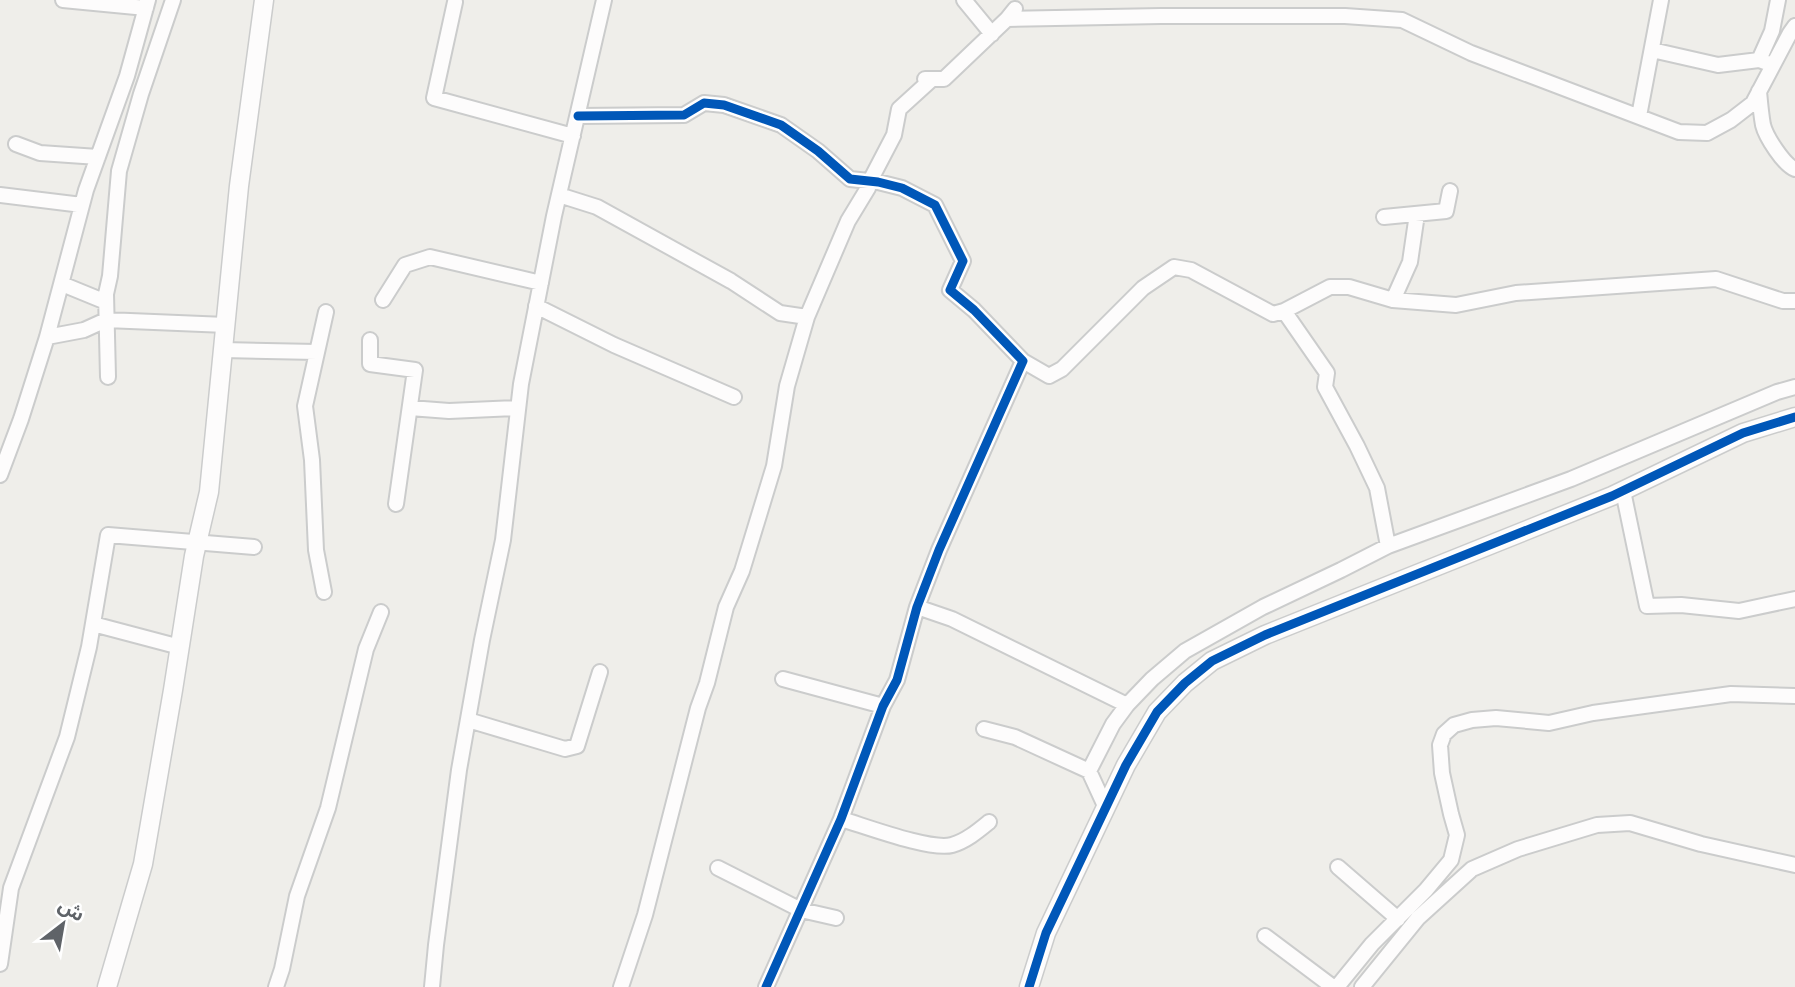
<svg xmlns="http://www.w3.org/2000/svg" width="1795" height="987" viewBox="0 0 1795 987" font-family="'Archivo Narrow','Noto Sans Arabic',sans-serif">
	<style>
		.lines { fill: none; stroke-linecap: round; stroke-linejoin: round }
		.minor-casing { stroke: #cbcccc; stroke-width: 18 }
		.tertiary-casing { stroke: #cbcccc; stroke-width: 21 }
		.minor { stroke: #fdfcfc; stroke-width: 14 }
		.tertiary { stroke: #fdfcfc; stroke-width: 18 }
		.cycleway-casing { stroke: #fff; stroke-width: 13 }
		.cycleway { stroke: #0057b8; stroke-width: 9 }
	</style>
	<rect width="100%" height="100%" fill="#efeeea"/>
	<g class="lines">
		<!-- minor casing -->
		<g class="minor-casing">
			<path id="minor" d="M63 0 146 8
				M964 0 992 34
				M455 2 434 98 573 136
				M1007 19 1161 16H1345L1402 20 1471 53 1679 132 1707 133 1731 120 1753 103 1790 33 1795 26
				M1652 50 1718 65 1759 60 1773 65
				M1759 60 1772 31 1778 0
				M925 79H944L1007 19 1015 9
				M1759 91C1760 102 1761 114 1763 125 1766 137 1784 165 1795 169
				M578 116 684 115 704 103 724 105 781 125 818 151 850 179 878 182 902 188 935 205 963 261 950 290 974 310 1023 361 939 550 917 607 897 680 883 706 841 819 766 987
				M1639 116 1661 0
				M16 144 40 153 98 157
				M0 195 82 205
				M559 195 597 207 731 281 780 313 807 317
				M1384 217 1446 211 1450 191
				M62 284 106 302
				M383 300 405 265 430 257 541 283
				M1393 300 1410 262 1417 214
				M536 306 614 345 734 397
				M1284 311 1327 373 1325 387 1357 446 1377 488 1388 546
				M47 337 84 330 106 320 226 325
				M370 340V364L415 370 396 504
				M223 350 317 352
				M1023 361 1049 376 1062 369 1143 288 1174 267 1191 270 1273 314 1284 311 1330 287H1349L1393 300 1456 305 1516 293 1716 279 1783 301H1795
				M108 377 106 294 110 276 119 171 141 94 173 0
				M410 408 449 411 517 408
				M0 475 21 419 47 337 86 190 127 76 148 0
				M1623 491 1647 606 1681 605 1739 611 1795 599
				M324 592 316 550 312 460 305 406 326 312
				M917 607 952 619 1127 705
				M93 624 180 647
				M783 679 883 706
				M468 720 565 749 577 746 600 672
				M984 729 1015 737 1089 771
				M1106 808 1089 771 1113 724 1127 705 1152 679 1185 651 1263 607 1341 570 1388 546 1571 479 1777 392 1795 387
				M841 819C865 826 931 851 952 845 966 841 978 831 989 822
				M1338 867 1398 919
				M718 868 801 910 836 918
				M1265 936 1333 987
				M0 964 11 888 67 737 89 647 108 535 254 547
				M276 987 282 969 297 896 328 808 366 649 381 612
				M432 987 436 945 459 770 482 640 503 540 521 384 554 216 604 0
				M621 987 645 915 698 708 707 683 726 607 742 571 774 466 787 386 807 317 848 221 868 188 870 181 894 135 899 109 932 79
				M1337 987 1372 944 1426 890 1451 860 1457 835 1451 814 1442 773 1440 745 1444 734 1454 725 1472 720 1496 718 1549 723 1593 713 1731 694 1795 696
				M1362 987 1418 918 1472 869 1518 849 1597 825 1630 823 1701 844 1795 865"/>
		</g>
		<!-- tertiary casing -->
		<g class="tertiary-casing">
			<path id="tertiary" d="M107 987 143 864 173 690 194 556 209 492 239 186 264 0
				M1029 987 1046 933 1126 765 1157 712 1185 683 1212 661 1265 635 1612 496 1743 433 1795 417"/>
		</g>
		<!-- minor -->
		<use href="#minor" class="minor"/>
		<!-- tertiary -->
		<use href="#tertiary" class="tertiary"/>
		<!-- cycleway casing -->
		<g class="cycleway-casing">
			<path id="cycleway" d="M578 116 684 115 704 103 724 105 781 125 818 151 850 179 878 182 902 188 935 205 963 261 950 290 974 310 1023 361 939 550 917 607 897 680 883 706 841 819 766 987
				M1029 987 1046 933 1126 765 1157 712 1185 683 1212 661 1265 635 1612 496 1743 433 1795 417"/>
		</g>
		<!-- cycleway -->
		<use href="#cycleway" class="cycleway"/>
	</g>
	<!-- north arrow -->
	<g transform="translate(63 924) rotate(31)" stroke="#ffffff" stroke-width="5" paint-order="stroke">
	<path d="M0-5L12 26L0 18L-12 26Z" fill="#5f6368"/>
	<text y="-10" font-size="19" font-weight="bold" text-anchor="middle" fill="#5f6368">ش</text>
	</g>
</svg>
